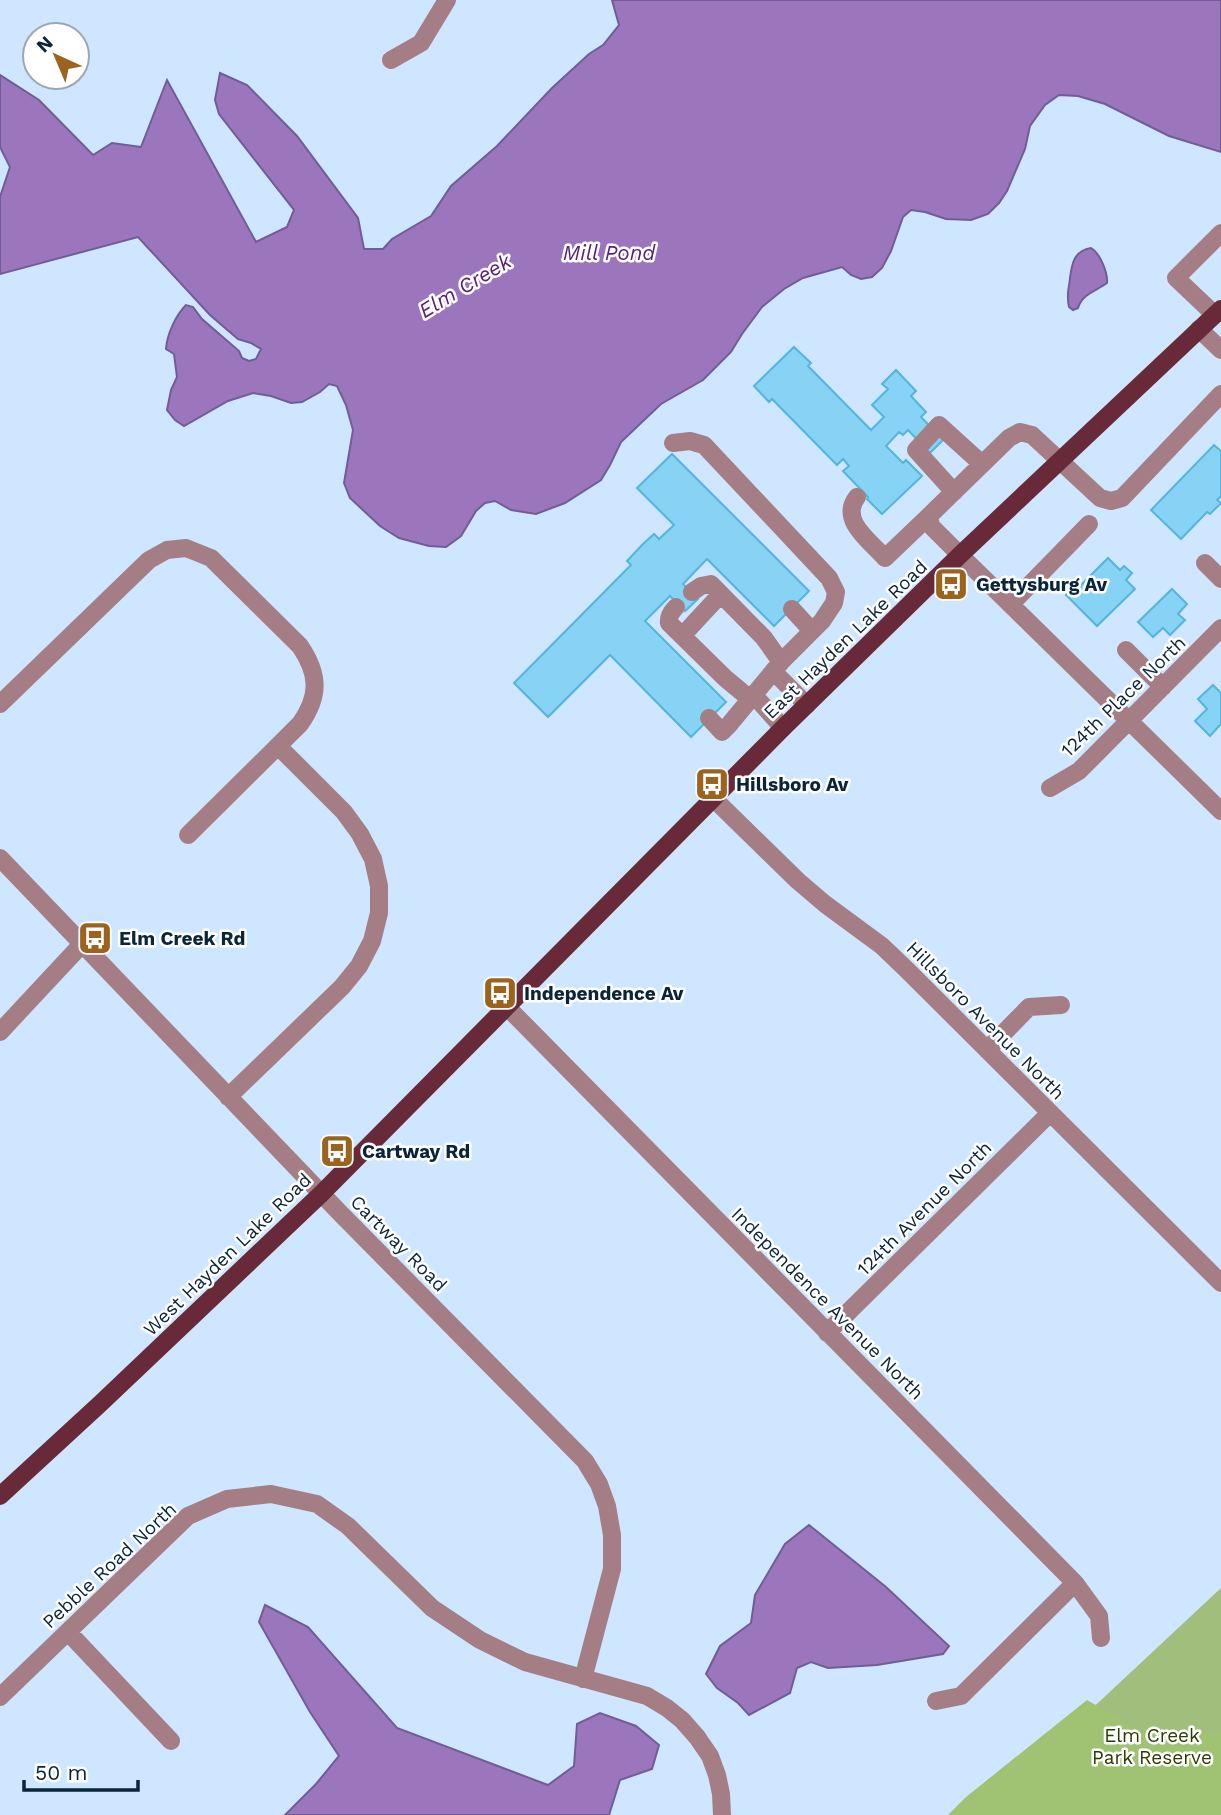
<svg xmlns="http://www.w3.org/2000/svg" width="1221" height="1815" viewBox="0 0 1221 1815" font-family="'Work Sans',sans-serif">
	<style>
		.green { fill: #a1be7c }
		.forest { fill: #a0c273 }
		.water { fill: #9c76bd; stroke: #705d96; stroke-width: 2 }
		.building { fill: #86d3f5; stroke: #54b4db; stroke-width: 2 }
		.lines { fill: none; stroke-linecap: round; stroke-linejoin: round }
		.minor { stroke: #a47e84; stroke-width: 18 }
		.major { stroke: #682a39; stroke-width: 18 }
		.labels { text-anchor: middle; stroke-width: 5; stroke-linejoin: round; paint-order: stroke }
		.poi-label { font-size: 19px; font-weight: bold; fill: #0a243a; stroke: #fff; text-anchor: start }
		.street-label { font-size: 19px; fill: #0a243a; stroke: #fff }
		.park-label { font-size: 19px; fill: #283d01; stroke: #fff }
		.water-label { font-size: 21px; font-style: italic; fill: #562379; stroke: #fff }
	</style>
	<rect width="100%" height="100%" fill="#cee6ff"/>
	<!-- green -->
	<path class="green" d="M1221 1588V1815H978Z"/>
	<!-- forest -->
	<path class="forest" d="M1087 1700 1152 1737 1221 1732V1815H948L966 1797Z"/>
	<!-- water -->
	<path class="water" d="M612 0H1221V152L1169 136 1105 104 1078 96 1059 95 1045 105 1030 126 1025 149 1007 191 999 203 988 214 971 220 946 219 925 212 911 210 903 217 891 251 882 268 872 277 861 279 851 275 842 267 803 278 784 289 762 307 742 334 731 352 703 380 661 404 621 442 610 465 601 480 565 503 536 514 511 510 495 501 485 503 476 511 461 536 446 547 429 546 399 538 380 526 350 498 344 483 353 430 346 405 337 386 329 384 320 392 302 402 291 403 271 396 253 393 228 401 184 426 175 420 167 410 171 390 177 377 174 354 166 349C167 334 176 315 186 305L193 307 202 319 239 351 242 358 249 361 256 359 261 349 251 343 238 339 210 315 138 237 0 274V197L10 167 0 147V75L39 100 93 155 112 143 141 147 167 80 256 242 287 227 294 210 219 114 215 100 220 73 247 85 297 136 358 218 364 249H383L392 239 431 216 451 186 497 146 552 88 589 54 603 45 619 25Z
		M1091 248C1100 253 1108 273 1107 283 1096 291 1082 294 1078 308L1073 310 1069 307C1066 293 1069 290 1070 278 1072 263 1074 251 1091 248Z
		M809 1525 886 1587 949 1646 943 1654 877 1665 828 1668 811 1662 797 1668 790 1693 749 1715 738 1703 717 1688 706 1674 720 1646 751 1623 755 1595 785 1544Z
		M265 1605 308 1627 397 1728 548 1785 574 1766 577 1724 600 1713 636 1726 659 1745 652 1769 620 1780 609 1815H285L316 1784 339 1756 310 1712 259 1622Z"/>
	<!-- building -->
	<path class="building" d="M794 347 811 363 808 366 871 430 884 417 872 405 888 389 882 384 896 370 916 391 911 396 926 412 921 417 943 440 930 453 908 430 903 435 899 432 886 446 903 463 906 460 922 476 882 514 867 499 868 497 843 471 849 466 843 459 837 465 772 399 769 402 754 386Z
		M1214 445 1221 451V496L1217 500 1221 503 1210 514 1207 512 1181 539 1151 510Z
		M672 454 809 591 774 626 707 559 683 584 698 599 685 611 670 596 645 621 726 702 691 737 610 655 548 717 514 683 631 565 627 561 643 544 654 534 659 539 674 525 637 488Z
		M1108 558 1120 570 1124 566 1132 573 1126 580 1135 589 1097 626 1066 595 1071 589 1068 586 1073 581 1079 587Z
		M1172 589 1187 604 1178 614 1185 620 1170 635 1163 628 1153 637 1138 622Z
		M1213 685 1221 693V724L1210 736 1195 721 1207 709 1198 699Z"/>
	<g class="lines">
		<!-- minor -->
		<path class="minor" d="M391 60 421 43 447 0
			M1215 315 1176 278 1221 233
			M1199 329 1221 350
			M1221 394 1122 498 1111 501 1100 498 1032 435 1020 432 1009 438 929 516 931 526 960 555 1221 811
			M673 443 690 441 704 445 829 578 836 592 834 603 822 621 781 662 728 726 722 732 709 718
			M954 492 916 450 939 425 982 464
			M857 497C839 520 870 541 885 558L929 516
			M1205 563 1221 579
			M692 592 701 586 711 584 764 638 781 662
			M1011 604 1089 524
			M676 607C672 611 668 616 669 623L725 678 743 693 760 702 783 728
			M792 609 812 631
			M682 636 720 595
			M1126 650 1163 687
			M774 672 807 705
			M0 704 149 560 167 550 186 548 211 558 300 646C319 674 320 696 300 724L188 835
			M1050 788 1079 771 1221 628
			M713 798 798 881 825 904 882 946 908 971 1221 1283
			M0 858 341 1214 585 1461 599 1484 607 1506 612 1535V1569L583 1679
			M507 1007 1075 1583 1099 1616 1101 1638
			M0 1032 83 943
			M987 1050 1029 1007 1061 1005
			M228 1097 342 987 359 966 372 941 379 913V886L373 859 360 834 344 812 278 746
			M827 1333 1050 1113
			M68 1632 171 1741
			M0 1697 188 1516 227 1499 271 1494 317 1504 348 1526 432 1608 480 1640 525 1662 647 1696 667 1708 682 1720 697 1737 710 1756 717 1775 721 1794 722 1815
			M936 1701 961 1696 1075 1583"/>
		<!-- major -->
		<path class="major" d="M0 1496 101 1403 321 1194 783 728 960 555 1221 309"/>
	</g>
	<!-- icons -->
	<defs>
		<g id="bus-square" transform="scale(1.75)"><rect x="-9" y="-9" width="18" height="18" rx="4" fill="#9b641e" stroke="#fff"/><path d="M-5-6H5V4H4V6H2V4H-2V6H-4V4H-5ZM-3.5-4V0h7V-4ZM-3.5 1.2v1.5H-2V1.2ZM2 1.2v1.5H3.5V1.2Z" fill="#fff"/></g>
	</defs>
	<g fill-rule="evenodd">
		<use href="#bus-square" x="951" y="584"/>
		<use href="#bus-square" x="712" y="784"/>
		<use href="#bus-square" x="95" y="938"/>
		<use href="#bus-square" x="500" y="993"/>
		<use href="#bus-square" x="337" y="1151"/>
	</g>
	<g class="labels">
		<!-- poi labels -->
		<g class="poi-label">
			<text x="976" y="591">Gettysburg Av</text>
			<text x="736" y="791">Hillsboro Av</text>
			<text x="119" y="945">Elm Creek Rd</text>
			<text x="524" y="1000">Independence Av</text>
			<text x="362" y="1158">Cartway Rd</text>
		</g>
		<!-- street labels -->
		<g class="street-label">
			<text transform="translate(845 639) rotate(-44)" y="7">East Hayden Lake Road</text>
			<text transform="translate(1123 696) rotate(-44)" y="7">124th Place North</text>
			<text transform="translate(986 1020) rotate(45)" y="7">Hillsboro Avenue North</text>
			<text transform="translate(924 1208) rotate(-45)" y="7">124th Avenue North</text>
			<text transform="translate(399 1243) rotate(45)" y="7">Cartway Road</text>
			<text transform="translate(227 1254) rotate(-44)" y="7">West Hayden Lake Road</text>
			<text transform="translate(828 1303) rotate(45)" y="7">Independence Avenue North</text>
			<text transform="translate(109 1565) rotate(-43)" y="7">Pebble Road North</text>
		</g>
		<!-- park labels -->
		<g class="park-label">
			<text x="1152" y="1742">Elm Creek<tspan x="1152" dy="22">Park Reserve</tspan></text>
		</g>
		<!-- water labels -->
		<g class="water-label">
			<text x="609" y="260">Mill Pond</text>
			<text transform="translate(465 286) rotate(-31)" y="7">Elm Creek</text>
		</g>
	</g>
	<!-- north arrow -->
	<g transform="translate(56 56) rotate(316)"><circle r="33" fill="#ffffff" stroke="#9da7b0" stroke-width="2"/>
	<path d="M0-5L12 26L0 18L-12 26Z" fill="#9b641e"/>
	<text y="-10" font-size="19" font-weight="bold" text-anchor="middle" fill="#0a243a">N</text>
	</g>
	<!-- scale -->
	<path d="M24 1780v10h114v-10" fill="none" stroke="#0a243a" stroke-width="3.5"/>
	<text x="35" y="1780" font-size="21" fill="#0a243a" stroke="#ffffff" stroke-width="5" paint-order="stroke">50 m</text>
</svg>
